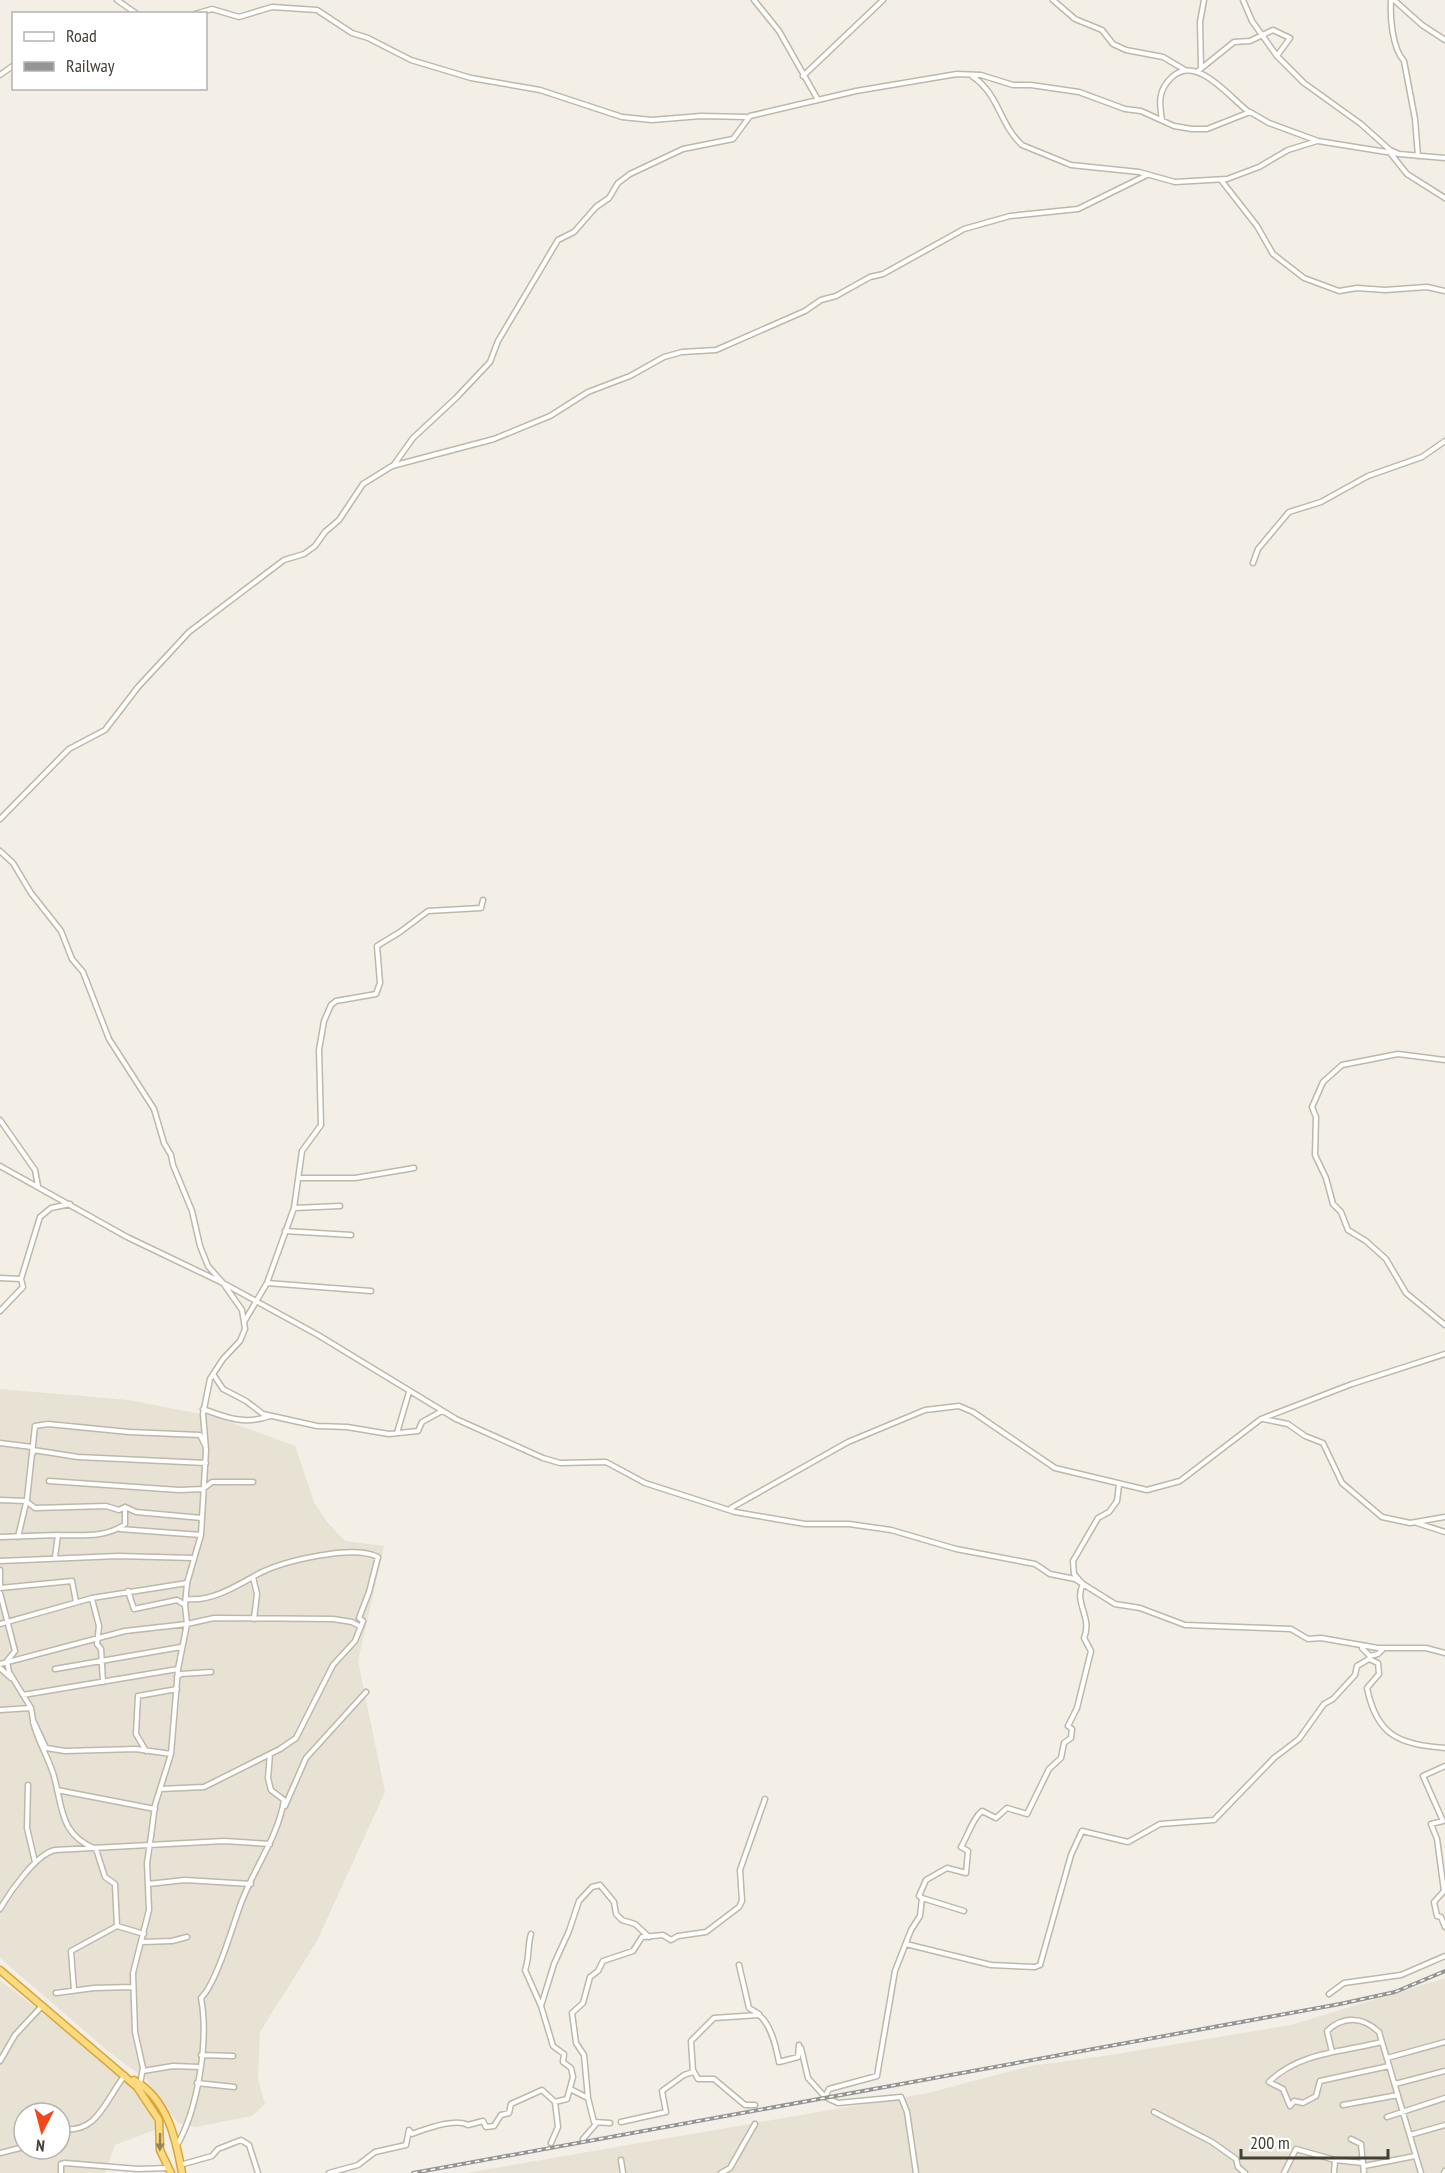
<svg xmlns="http://www.w3.org/2000/svg" width="1445" height="2173" viewBox="0 0 1445 2173" font-family="'PT Sans Narrow',sans-serif">
	<style>
		.residential { fill: #e7e2d4; fill-rule: evenodd }
		.lines { fill: none; stroke-linecap: round; stroke-linejoin: round }
		.minor-casing { stroke: #beb8a9; stroke-width: 7 }
		.trunk-casing { stroke: #daa639; stroke-width: 9 }
		.minor { stroke: #fff; stroke-width: 4 }
		.trunk { stroke: #fbda80; stroke-width: 6 }
		.rail-casing { stroke: #959595; stroke-width: 4 }
		.rail { stroke: #fff; stroke-width: 1.5; stroke-dasharray: 4.5; stroke-linecap: butt }
		.oneway { fill: #978557 }
	</style>
	<rect width="100%" height="100%" fill="#f3efe6"/>
	<!-- residential -->
	<path class="residential" d="M0 1389 128 1400 216 1417 295 1446 314 1502 327 1522 345 1541 384 1546 358 1661 385 1792 317 1941 260 2032 258 2079 265 2104 252 2116 196 2127 178 2123 146 2079 109 2052 0 1958Z
		M1445 1978V2173H466L928 2093 1030 2066 1111 2055 1291 2025Z
		M0 1980 114 2068 144 2100 157 2129 115 2145 105 2173H0ZM24 2113H60V2149H24Z"/>
	<g class="lines">
		<!-- minor casing -->
		<g class="minor-casing">
			<path id="minor" d="M117 0 137 14
				M754 0 779 31 818 100
				M1053 0 1075 19 1102 30 1113 44 1126 50 1163 57 1185 70
				M1243 0 1252 21 1277 56 1304 83 1361 124 1390 150 1399 154 1445 158
				M1391 0C1390 17 1392 48 1404 61L1415 119 1418 156
				M1394 0 1422 25 1445 40
				M195 14 212 9 239 17 272 7 317 10 352 33 368 38 411 60 471 78 540 90 622 117 652 120 701 116 746 117
				M1201 67 1200 22 1204 0
				M1198 71 1234 42 1250 41 1273 30 1290 38 1277 56
				M0 75 14 65
				M803 76 883 0
				M972 76C1000 95 999 124 1022 145L1071 165 1139 172 1175 182 1227 179 1259 167 1288 150 1317 141
				M1162 120C1159 102 1158 90 1172 77 1197 54 1230 98 1249 112
				M1391 154 1407 174 1445 198
				M1221 180 1257 226 1273 254 1304 278 1339 291 1357 288 1385 290 1427 287 1445 291
				M393 466 413 438 456 398 490 362 498 341 558 240 574 232 596 207 609 198 618 183 630 174 683 149 733 139 750 116 856 91 957 74 981 75 1013 85H1031L1079 92 1125 109 1141 111 1174 126 1192 129H1207L1250 112 1269 123 1318 141 1399 154
				M1253 563 1258 549 1289 512 1321 502 1368 476 1422 457 1445 441
				M0 819 69 749 105 730 138 687 189 632 284 560 304 554 315 546 325 532 339 520 363 484 392 466 494 439 550 416 588 392 630 376 664 357 682 352 716 350 805 311 821 300 836 296 870 277 883 274 964 229 1010 216 1078 209 1147 175
				M0 851 13 863 31 893 61 931 72 959 83 972 109 1039 154 1109 164 1143 171 1155 173 1165 192 1211 200 1246 208 1266 223 1283 318 1335 456 1419 543 1458 560 1463 606 1462 645 1483 735 1512 805 1524H849L891 1530 956 1549 1035 1564 1050 1574 1075 1579 1115 1604 1140 1608 1185 1625 1291 1629 1308 1639 1321 1638 1378 1648H1426L1445 1653
				M1445 1060 1398 1054 1342 1065 1323 1082 1312 1107 1316 1117 1315 1155 1326 1178 1333 1204 1341 1212 1348 1230 1366 1241 1386 1259 1406 1293 1445 1325
				M0 1120 35 1170 38 1186
				M0 1166 127 1237 223 1283 242 1310 244 1322 245 1329 240 1341 223 1359 210 1379 203 1414 206 1450 201 1535 187 1583 185 1605 187 1624 178 1669 171 1754 155 1805 151 1836 147 1863 149 1910 133 1973 135 2032 143 2068 140 2084
				M300 1178H355L414 1168
				M294 1208 340 1206
				M285 1231 351 1235
				M0 1278 21 1279
				M267 1283 371 1291
				M0 1311 23 1287 21 1279 40 1217 51 1208 70 1204
				M244 1322 267 1283 294 1208 302 1151 321 1125 319 1050 324 1021 331 1005 336 1001 376 994 380 983 377 946 400 932 428 911 481 908 483 900
				M213 1374 223 1389 246 1401 263 1414 317 1426 347 1427 389 1434 418 1431 422 1422 442 1411
				M203 1409C227 1418 245 1425 270 1416
				M1263 1419 1288 1424 1305 1436 1323 1443 1342 1483 1382 1517 1410 1523 1445 1517
				M397 1433 409 1392
				M0 1443 32 1447
				M33 1453V1450L78 1457 206 1463
				M49 1481 179 1490 203 1489 212 1482H253
				M0 1500 26 1501 35 1508 106 1506 119 1510 125 1507 136 1512 202 1518
				M731 1508 848 1442 925 1410 959 1406 973 1412 1055 1468 1147 1490 1180 1481 1261 1419 1352 1384 1445 1354
				M1417 1523 1445 1532
				M120 1529 201 1535
				M58 1535C80 1535 107 1538 125 1524V1507
				M0 1537 58 1535 55 1557
				M18 1537 27 1499 35 1426 48 1424 129 1432 200 1435 205 1445
				M0 1561 118 1556 193 1558
				M0 1570V1585
				M253 1577 257 1594 254 1619
				M0 1588 72 1581 76 1602
				M128 1591 134 1609 177 1600 185 1605
				M0 1593 15 1651 7 1661 9 1672 31 1708 33 1720 46 1748 65 1751 136 1749 171 1754
				M92 1599 99 1626 97 1644 101 1649 103 1682
				M0 1624 92 1598 187 1583
				M1362 1648 1370 1656 1369 1659 1378 1663 1379 1674 1367 1688C1377 1737 1400 1744 1445 1748
				M1370 1656 1378 1654 1383 1649
				M0 1664 125 1631 187 1624 214 1618 333 1619 352 1622 361 1627
				M0 1668 11 1678
				M55 1669 181 1647
				M177 1677 181 1674 211 1672
				M23 1695 178 1669
				M0 1710 31 1708
				M33 1722C38 1741 47 1755 53 1773 63 1805 58 1834 96 1849L105 1877 115 1884 117 1926 144 1934
				M146 1751 136 1734 138 1696 177 1689
				M1445 1766 1423 1776 1443 1821 1431 1824 1437 1839 1444 1891 1434 1902 1437 1916 1441 1917 1445 1927
				M28 1785 27 1828 35 1862
				M160 1789 204 1787 280 1749 296 1738 333 1665 355 1641 363 1621 359 1618 369 1592 378 1557C353 1544 284 1561 260 1573 238 1585 212 1602 187 1599
				M57 1790 155 1809
				M285 1806 306 1758 366 1692
				M148 1884 185 1880 251 1884
				M922 1898 964 1911
				M0 1909C10 1892 36 1854 55 1850L224 1841 270 1844
				M531 1934C527 1947 530 1957 525 1970L541 2006
				M142 1942 172 1941 187 1937
				M906 1944 991 1965 1035 1967 1040 1965 1071 1855 1082 1831 1128 1842 1160 1824 1214 1820 1274 1758 1299 1739 1324 1704 1333 1699 1355 1675 1357 1666 1369 1659
				M739 1965 749 2008 759 2014
				M74 1990 71 1951 117 1926
				M56 1993 94 1988 132 1987
				M1329 1994 1344 1983 1401 1975 1445 1956
				M1382 2042C1343 2052 1299 2052 1269 2082L1283 2089 1290 2106 1294 2101 1303 2103 1316 2096 1320 2081 1389 2066
				M801 2048 808 2078 825 2097
				M1332 2052 1327 2031C1343 2016 1362 2016 1379 2032L1421 2173
				M201 2055 233 2056
				M1387 2058 1445 2042
				M0 2061 15 2035 42 2006
				M693 2070 698 2079H714L745 2105H755
				M143 2071 173 2066 200 2067
				M197 2083 234 2087
				M1395 2084 1445 2071
				M570 2089 588 2098
				M1343 2105 1398 2095
				M1154 2112 1212 2142 1236 2159 1238 2167 1245 2173
				M1387 2117 1445 2098
				M621 2122 666 2112 662 2091 684 2075 693 2072 691 2041 714 2018 759 2015C771 2024 776 2047 779 2062L798 2057 799 2045
				M610 2123 594 2122 588 2098 584 2055 576 2043 572 2013 583 2003 590 1977 598 1971 603 1961 633 1951 642 1937 663 1935 671 1940 678 1936 706 1932 739 1907 742 1901 740 1870 765 1799
				M60 2129C98 2134 104 2102 125 2075
				M1410 2135 1445 2125
				M583 2139 596 2124
				M1351 2139 1361 2144 1364 2173
				M551 2143 558 2127 555 2102
				M176 2147C198 2110 209 2040 201 1998 216 1984 232 1928 240 1906 253 1869 278 1838 284 1800L271 1790 268 1778 270 1754
				M0 2153 24 2147
				M621 2160 623 2173
				M180 2165 212 2156 218 2149 241 2140 249 2145 258 2173
				M1364 2166 1415 2156
				M61 2173V2164L65 2163 138 2169 168 2168
				M329 2173 358 2165 375 2152 406 2145 409 2130 412 2134C425 2129 456 2118 468 2125L483 2121 486 2127 494 2126 501 2115 509 2113 511 2104 542 2090 555 2102 567 2099 573 2077 571 2068 563 2062 564 2054 553 2046 541 2006 554 1964 569 1931 579 1901 592 1887 600 1885 614 1902 616 1914 622 1920 635 1924 649 1937
				M721 2173 730 2168 755 2124
				M916 2173 907 2112 901 2097 838 2103 825 2097 829 2089 877 2076 895 1971 911 1930 920 1916 922 1898 919 1896 926 1880 947 1868 966 1873 968 1851 961 1847C968 1836 972 1819 982 1811L996 1818 1007 1808 1027 1814 1049 1769 1061 1758 1064 1743 1071 1738 1072 1729 1068 1726 1077 1708 1091 1651 1084 1638C1093 1617 1073 1603 1083 1584L1074 1574 1073 1561 1098 1518 1109 1512 1117 1501 1119 1485
				M1284 2173 1296 2149 1335 2160
				M1334 2173 1335 2160 1363 2163
				M1444 2173 1445 2171"/>
		</g>
		<!-- trunk casing -->
		<g class="trunk-casing">
			<path id="trunk" d="M0 1970 137 2087 159 2120 160 2150 171 2173
				M134 2080C167 2099 176 2138 182 2173"/>
		</g>
		<!-- minor -->
		<use href="#minor" class="minor"/>
		<!-- trunk -->
		<use href="#trunk" class="trunk"/>
		<!-- rail casing -->
		<g class="rail-casing">
			<path id="rail" d="M413 2173 1340 2004 1395 1992 1445 1971"/>
		</g>
		<!-- rail -->
		<use href="#rail" class="rail"/>
	</g>
	<!-- one-way arrows -->
	<defs><path id="oneway-solid" d="M-6-.8H1V-3.2L6.5 0L1 3.2V.8H-6Z" transform="scale(1.5)"/></defs>
	<use class="oneway" href="#oneway-solid" transform="translate(160 2142) rotate(91)"/>
	<!-- legend -->
	<rect x="12" y="12" width="195" height="78" fill="#ffffff" stroke="#b5b3af" stroke-width="1.5"/>
	<rect x="24" y="32" width="30" height="9" fill="#ffffff" stroke="#b5b3af" stroke-width="1.5"/>
	<text x="66" y="42" font-size="18" fill="#454036">Road</text>
	<rect x="24" y="62" width="30" height="9" fill="#959595" stroke="#b5b3af" stroke-width="1.5"/>
	<text x="66" y="72" font-size="18" fill="#454036">Railway</text>
	<!-- north arrow -->
	<g transform="translate(42 2131) rotate(186)"><circle r="28" fill="#ffffff" stroke="#b5b3af" stroke-width="1.5"/>
	<path d="M0-4.5L10 22L0 15L-10 22Z" fill="#f5461b"/>
	<text y="-9" font-size="16" font-weight="bold" text-anchor="middle" fill="#454036">N</text>
	</g>
	<!-- scale -->
	<path d="M1241 2149v9h147v-9" fill="none" stroke="#454036" stroke-width="3"/>
	<text x="1250" y="2149" font-size="18" fill="#454036" stroke="#ffffff" stroke-width="4.5" paint-order="stroke">200 m</text>
</svg>
